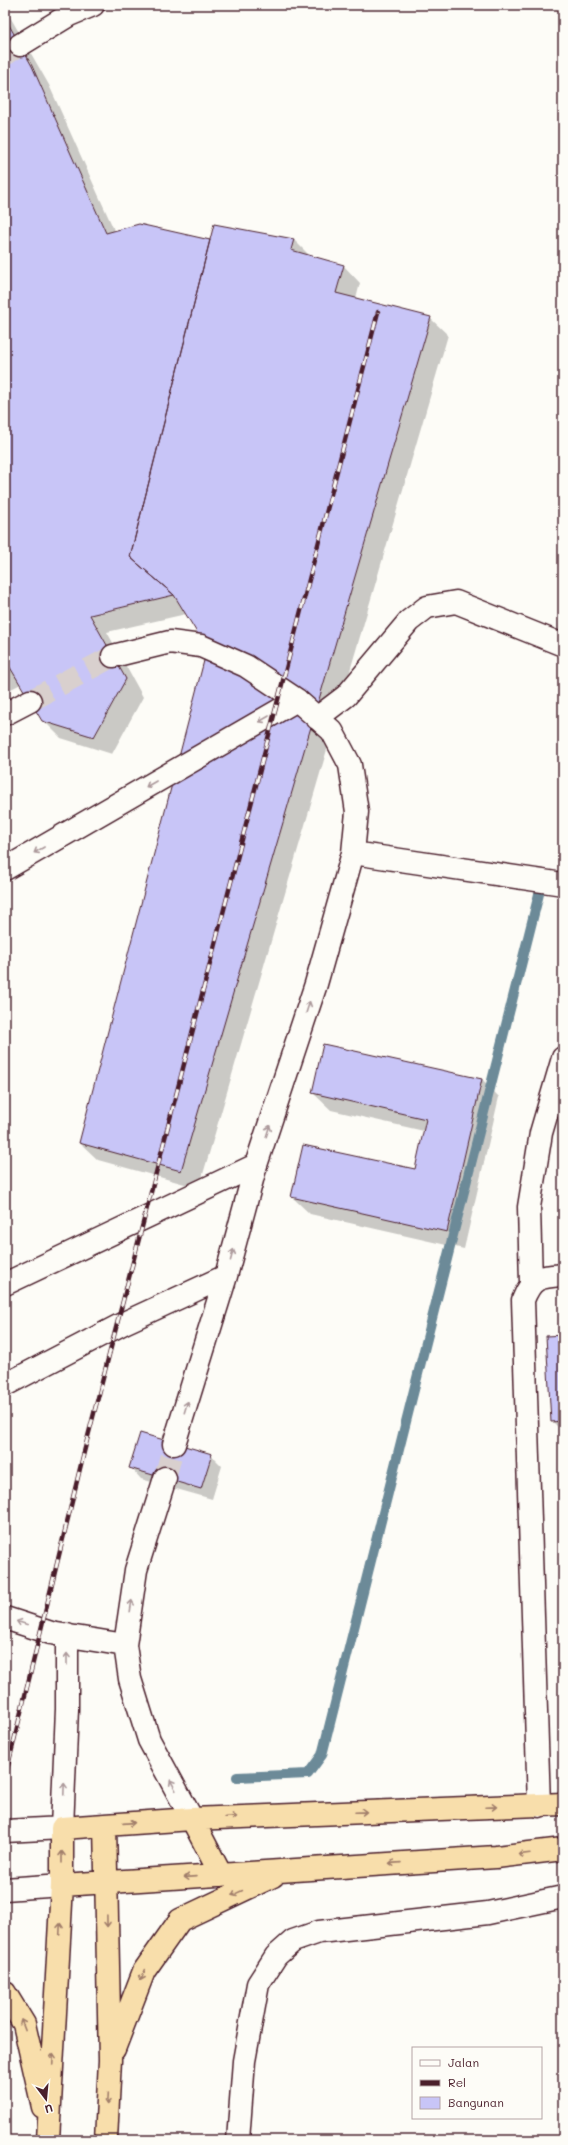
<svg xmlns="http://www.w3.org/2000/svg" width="568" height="2145" viewBox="0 0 568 2145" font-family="Mali,sans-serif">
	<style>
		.shadow { fill: #0003 }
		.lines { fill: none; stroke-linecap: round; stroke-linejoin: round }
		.stream { stroke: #6c8a98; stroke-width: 10 }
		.building { fill: #c8c5f7; stroke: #4a1f2b }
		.minor-tunnel { stroke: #d9d0ce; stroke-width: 22; stroke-dasharray: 22 11; stroke-linecap: butt }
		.minor-casing { stroke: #4a1f2b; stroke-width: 25 }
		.highway-casing { stroke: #4a1f2b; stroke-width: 25 }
		.minor { stroke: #fdfcf7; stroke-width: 22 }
		.highway { stroke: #f8deab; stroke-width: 22 }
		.rail-casing { stroke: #4a1f2b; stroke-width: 4.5 }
		.rail { stroke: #fdfcf7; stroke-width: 3; stroke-dasharray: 9; stroke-linecap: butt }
		.oneway { stroke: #ac999b }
		.oneway2 { stroke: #a17e6b }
	</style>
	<rect width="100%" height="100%" fill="#fdfcf7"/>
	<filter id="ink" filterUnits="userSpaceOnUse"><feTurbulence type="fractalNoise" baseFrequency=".025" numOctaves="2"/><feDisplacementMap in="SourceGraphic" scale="8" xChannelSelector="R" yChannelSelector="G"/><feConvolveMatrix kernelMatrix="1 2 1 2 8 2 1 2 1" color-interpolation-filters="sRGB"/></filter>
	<g filter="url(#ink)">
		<!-- shadow -->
		<path class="shadow" d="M5 8 49 85 115 232 211 241 214 225 294 240 310 256 343 265 360 283 356 299 430 318 448 335 199 1188 98 1160 80 1143 208 649 186 614 107 632 143 697 112 754 61 738 43 720 21 684 5 692Z
			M482 1079 499 1097 464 1249 310 1214 292 1197 416 1171 424 1131 331 1110 313 1093Z
			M563 1336V1432L552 1421Z
			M211 1455 222 1466 212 1499 141 1479 131 1468Z"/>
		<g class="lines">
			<!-- stream -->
			<path class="stream" d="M237 1777 308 1774 322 1755 539 894"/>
		</g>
		<!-- building -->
		<path class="building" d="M5 18 32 66 106 233 139 224 210 240 130 557 174 595 90 615 126 679 94 737 42 721 8 664 5 666Z
			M214 224 294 239 291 250 344 265 336 293 431 317 181 1171 79 1143 207 649 174 595 130 557Z
			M323 1044 482 1079 447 1232 291 1197 303 1145 415 1169 426 1119 312 1093Z
			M563 1335V1421L551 1422 546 1336Z
			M140 1433 212 1454 201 1489 129 1468Z"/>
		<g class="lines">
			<!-- minor-tunnel -->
			<path class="minor-tunnel" d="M5 55 20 45
				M30 701 113 656
				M165 1478 174 1444"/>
			<!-- minor casing -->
			<g class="minor-casing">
				<path id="minor" d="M20 45 69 15 93 5
					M113 656 170 642 201 646 246 666 297 700 332 731 350 765 357 812 353 853 316 984 256 1165 226 1276 174 1444
					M5 714 30 701
					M317 718 346 696 409 621 427 607 456 602 563 645
					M353 853 563 884
					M5 869 297 700
					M531 1283 529 1207 541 1133 563 1058
					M5 1284 256 1165
					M5 1385 124 1323 226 1276
					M165 1478 136 1570 125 1645 130 1679 149 1740 192 1819
					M5 1618 51 1633 125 1645
					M539 1806 523 1300C532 1277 539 1277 563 1275
					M5 1831 62 1828 67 1709V1635
					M5 1889 62 1885
					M238 2140 244 2061 258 1984 276 1956 293 1941 319 1932 488 1913 563 1897"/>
			</g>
			<!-- highway casing -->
			<g class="highway-casing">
				<path id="highway" d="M192 1819 221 1875
					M105 1825 110 2060 106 2140
					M62 1885 496 1857 563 1849
					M5 1993 24 2024 43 2107
					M114 2049 144 1971 180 1920 273 1876
					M48 2140 62 1885V1828L192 1819 563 1804"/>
			</g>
			<!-- minor -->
			<use href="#minor" class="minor"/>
			<!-- highway -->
			<use href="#highway" class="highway"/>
			<!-- rail casing -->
			<g class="rail-casing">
				<path id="rail" d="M5 1778 84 1452 378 312"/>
			</g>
			<!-- rail -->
			<use href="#rail" class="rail"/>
		</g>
		<!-- one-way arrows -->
		<defs><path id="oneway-shaft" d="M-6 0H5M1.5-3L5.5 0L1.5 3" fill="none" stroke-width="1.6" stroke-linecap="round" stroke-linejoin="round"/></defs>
		<g class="oneway">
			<use href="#oneway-shaft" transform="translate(264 719) rotate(150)"/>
			<use href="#oneway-shaft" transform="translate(151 784) rotate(150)"/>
			<use href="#oneway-shaft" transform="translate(39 850) rotate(150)"/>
			<use href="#oneway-shaft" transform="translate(308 1007) rotate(-72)"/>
			<use href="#oneway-shaft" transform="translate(268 1131) rotate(-72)"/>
			<use href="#oneway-shaft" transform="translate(232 1255) rotate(-75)"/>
			<use href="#oneway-shaft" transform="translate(186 1407) rotate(-73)"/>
			<use href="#oneway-shaft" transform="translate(131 1606) rotate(-82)"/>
			<use href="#oneway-shaft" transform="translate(22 1623) rotate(-162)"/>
			<use href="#oneway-shaft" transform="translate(67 1659) rotate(-90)"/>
			<use href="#oneway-shaft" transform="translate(173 1785) rotate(-118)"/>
			<use href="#oneway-shaft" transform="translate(64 1789) rotate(-88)"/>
		</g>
		<g class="oneway2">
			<use href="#oneway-shaft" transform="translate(491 1807) rotate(-2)"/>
			<use href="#oneway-shaft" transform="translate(361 1812) rotate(-2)"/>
			<use href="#oneway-shaft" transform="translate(231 1817) rotate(-2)"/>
			<use href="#oneway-shaft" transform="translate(129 1823) rotate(-4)"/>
			<use href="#oneway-shaft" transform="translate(524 1854) rotate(173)"/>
			<use href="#oneway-shaft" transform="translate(62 1857) rotate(-90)"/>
			<use href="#oneway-shaft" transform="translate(395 1863) rotate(176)"/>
			<use href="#oneway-shaft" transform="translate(190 1877) rotate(176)"/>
			<use href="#oneway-shaft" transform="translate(237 1893) rotate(155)"/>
			<use href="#oneway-shaft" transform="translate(107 1921) rotate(89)"/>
			<use href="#oneway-shaft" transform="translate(60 1929) rotate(-87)"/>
			<use href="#oneway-shaft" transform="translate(143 1975) rotate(113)"/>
			<use href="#oneway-shaft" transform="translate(23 2025) rotate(-111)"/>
			<use href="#oneway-shaft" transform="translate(53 2059) rotate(-87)"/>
			<use href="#oneway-shaft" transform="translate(108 2099) rotate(93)"/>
		</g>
	</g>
	<!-- margin -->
	<rect width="568" height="2145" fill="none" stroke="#fdfcf7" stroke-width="20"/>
	<rect x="10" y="10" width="548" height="2125" fill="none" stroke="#4a1f2b" stroke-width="1.5" filter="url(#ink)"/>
	<!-- legend -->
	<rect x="412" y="2047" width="130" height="72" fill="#fdfcf7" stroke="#b5a4a5"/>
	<rect x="420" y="2060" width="20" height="6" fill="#fdfcf7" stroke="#b5a4a5"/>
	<text x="448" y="2067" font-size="12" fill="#4a1f2b">Jalan</text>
	<rect x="420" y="2080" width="20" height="6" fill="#4a1f2b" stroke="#b5a4a5"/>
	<text x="448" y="2087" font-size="12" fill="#4a1f2b">Rel</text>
	<rect x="420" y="2097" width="20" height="12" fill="#c8c5f7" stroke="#b5a4a5"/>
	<text x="448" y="2107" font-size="12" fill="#4a1f2b">Bangunan</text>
	<!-- north arrow -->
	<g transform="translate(46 2099) rotate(164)" stroke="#fdfcf7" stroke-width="3" paint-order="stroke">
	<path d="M0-3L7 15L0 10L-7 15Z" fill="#4a1f2b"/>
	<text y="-6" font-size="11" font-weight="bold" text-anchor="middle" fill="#4a1f2b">U</text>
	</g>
</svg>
